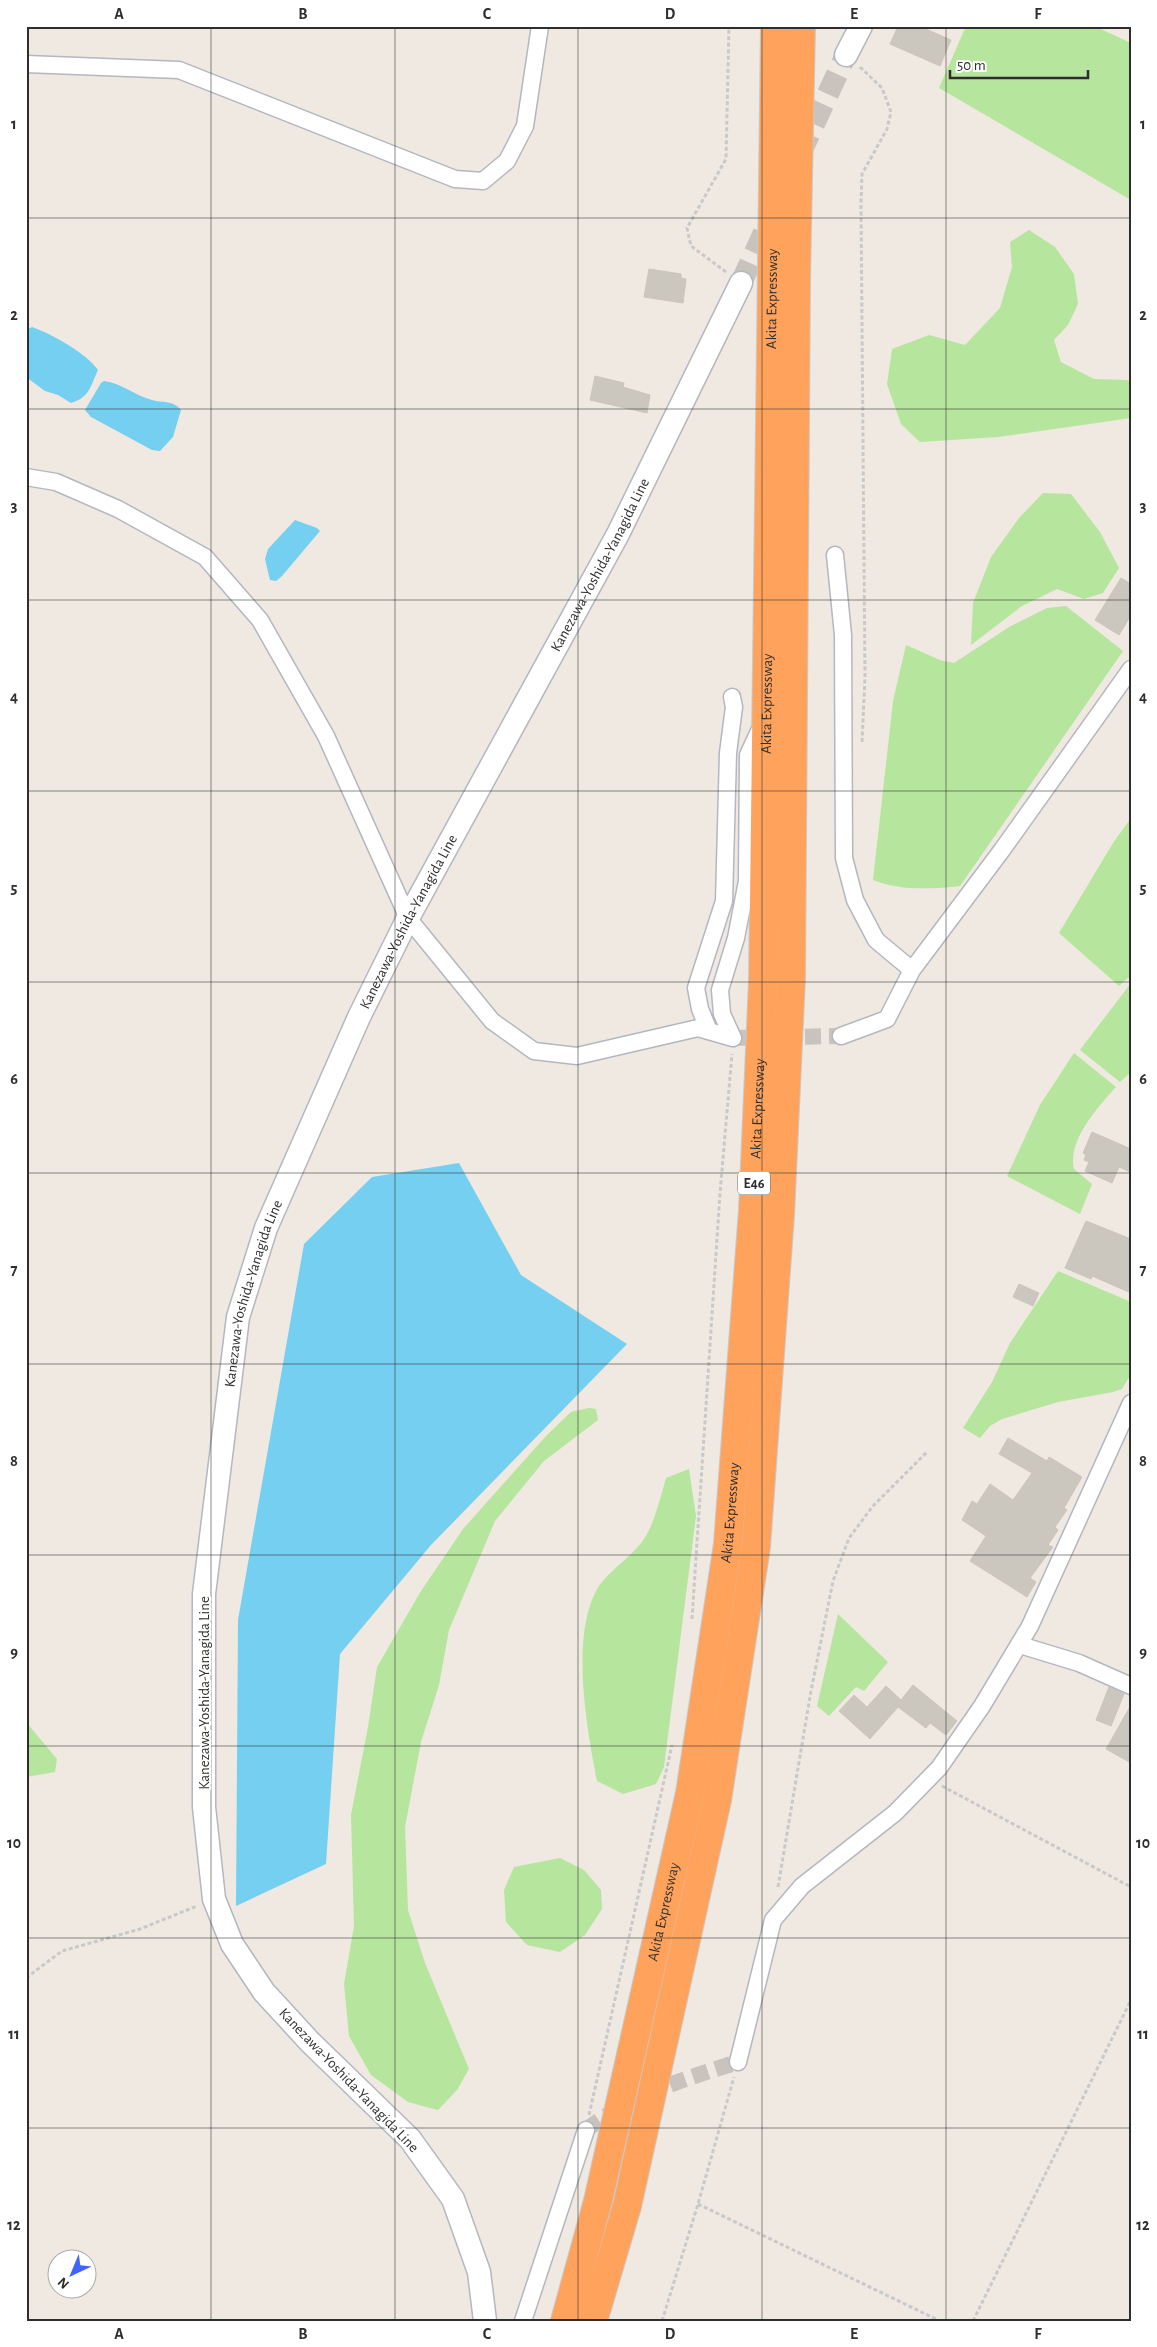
<svg xmlns="http://www.w3.org/2000/svg" width="1157" height="2347" viewBox="0 0 1157 2347" font-family="'Alegreya Sans',sans-serif">
	<style>
		.green { fill: #b6e59e }
		.water { fill: #75cff0 }
		.building { fill: #cbc7bf; stroke: #cbc5ba }
		.lines { fill: none; stroke-linecap: round; stroke-linejoin: round }
		.street-tunnel { stroke: #c8c4bd; stroke-width: 16; stroke-dasharray: 16 8; stroke-linecap: butt }
		.secondary-tunnel { stroke: #c8c4bd; stroke-width: 22; stroke-dasharray: 22 11; stroke-linecap: butt }
		.street-casing { stroke: #b4b7c1; stroke-width: 19 }
		.secondary-casing { stroke: #b4b7c1; stroke-width: 25 }
		.highway-casing { stroke: #c9c9c9; stroke-width: 30 }
		.path { stroke: #c9c9c9; stroke-width: 3; stroke-dasharray: 4 2.5; stroke-linecap: butt }
		.street { stroke: #fff; stroke-width: 16 }
		.secondary { stroke: #fff; stroke-width: 22 }
		.highway { stroke: #ffa35c; stroke-width: 28 }
		.grid { fill: none; stroke: #2e2e2e; stroke-width: 1; stroke-opacity: 0.55 }
		.labels { text-anchor: middle; stroke-width: 4.5; stroke-linejoin: round; paint-order: stroke }
		.shield { fill: #fff; stroke: #6d6d6d; stroke-width: 1 }
		.shield-label { font-size: 14px; font-weight: bold; fill: #2e2e2e }
		.street-label { font-size: 15px; fill: #2e2e2e; stroke: #fff }
		.neatline { fill: none; stroke: #2e2e2e; stroke-width: 2 }
		.grid-label { font-size: 16px; text-anchor: middle; font-weight: bold; fill: #2e2e2e }
	</style>
	<rect width="100%" height="100%" fill="#efe9e1"/>
	<!-- green -->
	<path class="green" d="M966 26H1094L1131 43V200L939 88Z
		M1029 230 1055 247 1074 274 1078 304 1068 325 1054 340 1061 362 1094 379 1127 380 1131 382V418L998 437 920 442 901 424 887 384 892 349 929 335 965 345 1000 308 1012 267 1010 242Z
		M1043 493 1071 494 1100 532 1119 568 1103 593 1084 599 1057 589 1022 606 971 645 973 603 991 557 1019 518Z
		M1066 606 1123 651 960 886C931 889 901 891 873 880L893 701 906 645 940 660 954 663 1009 627 1047 608Z
		M1131 818V975L1119 986 1059 933 1113 843Z
		M1131 983V1072L1120 1082 1080 1050Z
		M1074 1053 1116 1087C1099 1106 1067 1140 1074 1169L1092 1184 1080 1214 1007 1176 1040 1105Z
		M1058 1271 1131 1302V1374L1122 1389 1113 1392 1058 1402 1002 1419 990 1426 980 1438 963 1428 992 1382 1010 1343Z
		M589 1408 596 1409 598 1420 544 1461 495 1521 449 1630 439 1685 421 1742 405 1827 408 1910 425 1963 469 2069 457 2090 438 2110 408 2102 371 2075 349 2036 344 1984 354 1926 351 1815 368 1727 377 1667 421 1591 463 1529 546 1436 571 1412Z
		M689 1469 696 1516 664 1767 656 1784 623 1794 597 1781C587 1729 570 1638 597 1589 607 1572 633 1556 644 1539 654 1524 661 1496 666 1478Z
		M838 1614 888 1662 864 1691 856 1687 829 1716 817 1706Z
		M26 1722 57 1759 55 1772 26 1777Z
		M560 1858 584 1870 601 1890 602 1909 585 1935 560 1952 527 1945 506 1922 504 1890 514 1867Z"/>
	<!-- water -->
	<path class="water" d="M32 327C52 334 86 353 98 370 90 387 90 397 71 403L58 395 45 391 26 377V330Z
		M104 381C121 383 136 396 152 400 163 403 173 400 181 410L173 437 160 451 152 450 91 417 85 410 101 383Z
		M295 520 317 528 320 531 282 576 276 581 270 580 265 559 268 549Z
		M459 1163 521 1275 627 1344 431 1545 340 1654 326 1864 236 1906 238 1620 304 1244 372 1177Z"/>
	<!-- building -->
	<path class="building" d="M898 26H919L951 40 940 66 890 44Z
		M649 269 681 274V278L686 279 683 303 644 297Z
		M595 376 624 383 623 387 650 395 647 413 590 400Z
		M1121 578 1131 584V615L1119 635 1095 620Z
		M1092 1132 1131 1149V1172L1119 1167 1112 1183 1085 1171 1089 1162 1084 1160 1086 1155 1083 1153Z
		M1086 1221 1131 1239V1293L1092 1276 1091 1279 1065 1268Z
		M1019 1284 1039 1293 1033 1306 1013 1297Z
		M1008 1438 1047 1461 1049 1457 1082 1477 1064 1508 1067 1510 1055 1527 1058 1530 1048 1545 1053 1547 1030 1578 1036 1582 1027 1597 970 1561 986 1536 962 1520 972 1501 977 1504 990 1484 1013 1500 1032 1473 999 1454Z
		M913 1685 957 1721 946 1735 930 1723 926 1728 898 1707 870 1739 839 1711 854 1695 867 1707 886 1686 901 1700Z
		M1109 1687 1124 1694 1111 1726 1096 1720Z
		M1131 1705V1763L1106 1749Z"/>
	<g class="lines">
		<!-- street-tunnel -->
		<path class="street-tunnel" d="M733 1038 841 1036
			M586 2130C631 2095 684 2079 738 2062"/>
		<!-- secondary-tunnel -->
		<path class="secondary-tunnel" d="M800 154 846 55
			M741 283 771 217"/>
		<!-- street casing -->
		<g class="street-casing">
			<path id="street" d="M26 64 179 70 455 179 483 181 507 161 525 126 540 26
				M26 477 56 482 118 509 205 557 260 620 326 736 408 918 492 1021 534 1051 577 1056 698 1028 733 1038
				M835 555 843 635 844 858 855 900 876 940 912 970
				M709 1031 700 1009 696 988 724 901 728 753 734 707 732 697
				M841 1036 887 1019 912 970 1002 850 1131 669
				M733 1038 722 1014 720 990 736 938 747 881 748 755 761 727
				M1020 1645 1079 1663 1131 1686
				M738 2062 773 1920 802 1886 895 1813 939 1768 982 1706 1030 1626 1131 1403
				M523 2321 586 2130"/>
		</g>
		<!-- secondary casing -->
		<g class="secondary-casing">
			<g id="secondary">
				<path d="M846 55 861 26"/>
				<path id="s1" d="M485 2321 479 2272 453 2199 410 2139 310 2042 264 1992 232 1944 214 1899 204 1807V1594L238 1317 266 1228 359 1017 408 918 618 534 741 283"/>
			</g>
		</g>
		<!-- highway casing -->
		<g class="highway-casing">
			<g id="highway">
				<path id="s2" d="M565 2321 598 2201 690 1793 728 1544 753 1210 763 981 775 26"/>
				<path d="M593 2321 627 2206 717 1800 756 1547 780 1215 791 978 796 280 801 26"/>
			</g>
		</g>
		<!-- path -->
		<path class="path" d="M860 67 882 88 891 112 887 129 862 174 861 205 865 677 862 742
			M726 272 691 246 687 228 726 159 729 26
			M692 1619 720 1193 732 1054
			M942 1786 1131 1887
			M778 1887 811 1691 833 1581 849 1538 873 1506 928 1451
			M26 1978 62 1951 140 1929 197 1906
			M589 2115 672 1745
			M698 2204 940 2321
			M662 2321 698 2204 734 2077
			M973 2321 1131 2000"/>
		<!-- street -->
		<use href="#street" class="street"/>
		<!-- secondary -->
		<use href="#secondary" class="secondary"/>
		<!-- highway -->
		<use href="#highway" class="highway"/>
	</g>
	<!-- grid -->
	<path class="grid" d="M211 26V2321M395 26V2321M578 26V2321M762 26V2321M946 26V2321M26 218H1131M26 409H1131M26 600H1131M26 791H1131M26 982H1131M26 1173H1131M26 1364H1131M26 1555H1131M26 1746H1131M26 1938H1131M26 2128H1131"/>
	<g class="labels">
		<!-- shield labels -->
		<rect class="shield" x="738" y="1171.5" width="32" height="23" rx="4"/>
		<g class="shield-label">
			<text x="754" y="1188">E46</text>
		</g>
		<!-- street labels -->
		<g class="street-label">
			<text dy="5" stroke="none"><textPath href="#s2" startOffset="2041">Akita Expressway</textPath></text>
			<text dy="5" stroke="none"><textPath href="#s1" startOffset="1935">Kanezawa-Yoshida-Yanagida Line</textPath></text>
			<text dy="5" stroke="none"><textPath href="#s2" startOffset="1636">Akita Expressway</textPath></text>
			<text dy="5" stroke="none"><textPath href="#s1" startOffset="1530">Kanezawa-Yoshida-Yanagida Line</textPath></text>
			<text dy="5" stroke="none"><textPath href="#s2" startOffset="1231">Akita Expressway</textPath></text>
			<text dy="5" stroke="none"><textPath href="#s1" startOffset="1125">Kanezawa-Yoshida-Yanagida Line</textPath></text>
			<text dy="5" stroke="none"><textPath href="#s2" startOffset="826">Akita Expressway</textPath></text>
			<text transform="translate(204 1693) rotate(-90)" y="5">Kanezawa-Yoshida-Yanagida Line</text>
			<text dy="5" stroke="none"><textPath href="#s2" startOffset="421">Akita Expressway</textPath></text>
			<text transform="translate(349 2080) rotate(46)" y="5">Kanezawa-Yoshida-Yanagida Line</text>
		</g>
	</g>
	<!-- border -->
	<rect width="1157" height="2347" fill="none" stroke="#ffffff" stroke-width="55"/>
	<!-- north arrow -->
	<g transform="translate(72 2274) rotate(224)"><circle r="24" fill="#ffffff" stroke="#ababab"/>
	<path d="M0-4L9 19L0 12L-9 19Z" fill="#4264fb"/>
	<text y="-8" font-size="14" font-weight="bold" text-anchor="middle" fill="#2e2e2e">N</text>
	</g>
	<!-- scale -->
	<path d="M950 70v8h138v-8" fill="none" stroke="#2e2e2e" stroke-width="2.5"/>
	<text x="957" y="70" font-size="15" fill="#2e2e2e" stroke="#ffffff" stroke-width="4" paint-order="stroke">50 m</text>
	<rect x="28" y="28" width="1102" height="2292" class="neatline"/>
	<g class="grid-label">
		<text x="119" y="19">A</text>
		<text x="303" y="19">B</text>
		<text x="487" y="19">C</text>
		<text x="670" y="19">D</text>
		<text x="854" y="19">E</text>
		<text x="1038" y="19">F</text>
		<text x="14" y="129">1</text>
		<text x="1143" y="129">1</text>
		<text x="14" y="320">2</text>
		<text x="1143" y="320">2</text>
		<text x="14" y="511">3</text>
		<text x="1143" y="511">3</text>
		<text x="14" y="702">4</text>
		<text x="1143" y="702">4</text>
		<text x="14" y="893">5</text>
		<text x="1143" y="893">5</text>
		<text x="14" y="1084">6</text>
		<text x="1143" y="1084">6</text>
		<text x="14" y="1275">7</text>
		<text x="1143" y="1275">7</text>
		<text x="14" y="1466">8</text>
		<text x="1143" y="1466">8</text>
		<text x="14" y="1657">9</text>
		<text x="1143" y="1657">9</text>
		<text x="14" y="1848">10</text>
		<text x="1143" y="1848">10</text>
		<text x="14" y="2039">11</text>
		<text x="1143" y="2039">11</text>
		<text x="14" y="2230">12</text>
		<text x="1143" y="2230">12</text>
		<text x="119" y="2339">A</text>
		<text x="303" y="2339">B</text>
		<text x="487" y="2339">C</text>
		<text x="670" y="2339">D</text>
		<text x="854" y="2339">E</text>
		<text x="1038" y="2339">F</text>
	</g>
</svg>
